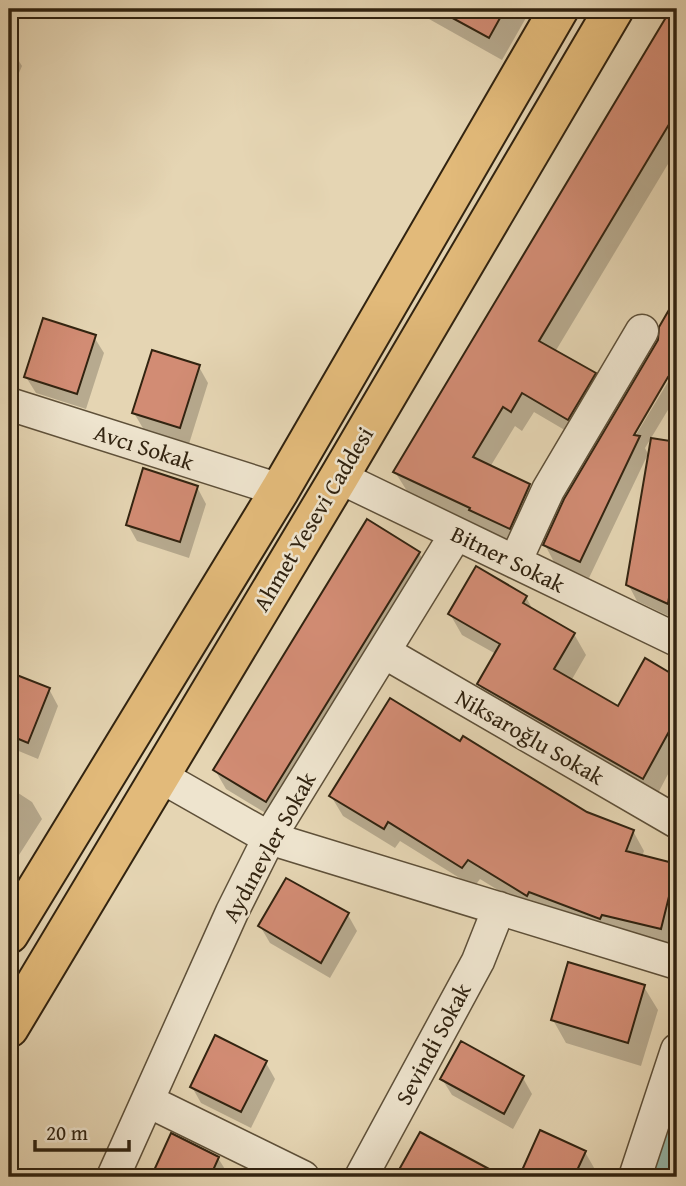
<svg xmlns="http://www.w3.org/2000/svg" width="686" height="1186" viewBox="0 0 686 1186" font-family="'Gentium Book Plus',serif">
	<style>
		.shadow { fill: #0003 }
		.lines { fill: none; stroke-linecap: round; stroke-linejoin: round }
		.canal { stroke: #96b9ab; stroke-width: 33 }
		.building { fill: #d28c74; stroke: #312310; stroke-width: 2 }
		.minor-casing { stroke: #5e5039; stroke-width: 35 }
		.highway-casing { stroke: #312310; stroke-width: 42 }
		.minor { stroke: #eee4ce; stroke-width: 32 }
		.highway { stroke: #e2ba7a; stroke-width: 38 }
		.labels { text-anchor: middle; stroke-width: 5; stroke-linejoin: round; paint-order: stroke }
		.street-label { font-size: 23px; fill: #312310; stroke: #eee4ce }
	</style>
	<rect width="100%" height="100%" fill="#e5d5b3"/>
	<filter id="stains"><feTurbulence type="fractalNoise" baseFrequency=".00286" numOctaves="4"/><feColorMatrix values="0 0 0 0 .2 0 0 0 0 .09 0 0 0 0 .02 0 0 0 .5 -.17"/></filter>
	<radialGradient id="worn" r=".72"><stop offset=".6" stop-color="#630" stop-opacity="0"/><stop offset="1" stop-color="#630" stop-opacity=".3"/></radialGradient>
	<!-- shadow -->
	<path class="shadow" d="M423 9H531L502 60 429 19Z
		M673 9H677V149L555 352 594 375 606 395 580 439 534 412 522 431 515 426 490 467 529 486 541 506 521 548 482 530 480 526 407 491 395 472Z
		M9 48 12 50 22 66 9 96Z
		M677 165V230L674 224Z
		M663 324 677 332V360L628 441 631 443 677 367V395L645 448 648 454 589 578 554 562 545 545 659 341Z
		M94 337 104 353 86 409 36 393 26 377Z
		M199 367 208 383 189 444 144 430 134 413Z
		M652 440 677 444V620L637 601 628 584Z
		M197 487 206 504 189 558 137 541 128 525Z
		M419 553 430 572 277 820 226 789 215 770Z
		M526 597 534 612 574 634 586 655 571 681 618 708 645 661 677 679V757L655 799 491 705 479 684 496 654 462 635 450 614Z
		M9 673 49 689 58 706 38 759 9 747Z
		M461 744 586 813 633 831 644 851 642 857 677 866V929L672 949 538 915 480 879 474 887 400 841 395 848 343 816 331 796Z
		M9 787 32 802 42 819 19 855 9 849Z
		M348 915 357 931 330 978 270 943 260 926Z
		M644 987 658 1010 641 1066 566 1043 553 1020Z
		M266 1063 275 1079 251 1128 201 1103 192 1087Z
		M523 1078 532 1094 513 1129 452 1095 442 1079Z
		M541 1132 585 1152 597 1173 595 1177H521Z
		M421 1134 500 1177H397Z
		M172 1136 218 1158 228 1174 226 1177H152Z"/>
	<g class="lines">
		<!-- canal -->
		<path class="canal" d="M667 1177 677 1147"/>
	</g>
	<!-- building -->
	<path class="building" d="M436 9H505L489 38Z
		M671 9H677V111L539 341 596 373 568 420 522 393 511 412 503 407 473 457 530 484 510 529 469 510 470 508 393 472Z
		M677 296V382L668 377 634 435 640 436 580 562 543 545 564 499 658 340 659 327Z
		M43 318 96 335 77 394 24 377Z
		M152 350 200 365 180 428 132 413Z
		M651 438 677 442V549L668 604 626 585Z
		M143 468 198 486 180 542 126 525Z
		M367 519 420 552 266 802 213 770Z
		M476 566 527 596 523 603 575 633 554 669 618 706 645 658 677 677V717L643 779 477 684 500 644 448 614Z
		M9 672 50 688 28 743 9 735Z
		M390 698 460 741 463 736 587 812 634 830 626 851 677 864 661 929 602 915 600 919 529 892 527 896 468 860 462 868 388 822 384 829 329 796Z
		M286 878 349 913 321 963 258 926Z
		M568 962 645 985 628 1043 551 1020Z
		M215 1035 267 1061 241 1112 190 1087Z
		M461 1041 524 1076 504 1114 440 1079Z
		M540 1130 586 1151 574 1177H519Z
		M420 1132 504 1177H395Z
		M171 1133 219 1157 210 1177H151Z"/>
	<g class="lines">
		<!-- minor casing -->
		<g class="minor-casing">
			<path id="minor" d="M9 404 280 490
				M339 477 677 640
				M515 562 548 490 642 331
				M384 652 677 822
				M160 776 269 838 677 963
				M148 1101 303 1177
				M113 1177 232 912 269 838 456 534
				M361 1177 478 961 499 908
				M635 1177 677 1050"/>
		</g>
		<!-- highway casing -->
		<g class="highway-casing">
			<path id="highway" d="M9 934 280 490 559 9
				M9 1028 339 477 614 9"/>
		</g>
		<!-- minor -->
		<use href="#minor" class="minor"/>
		<!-- highway -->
		<use href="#highway" class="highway"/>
	</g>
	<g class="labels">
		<!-- street labels -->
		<g class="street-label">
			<text transform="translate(144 447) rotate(18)" y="8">Avcı Sokak</text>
			<text transform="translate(313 519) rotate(-59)" y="8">Ahmet Yesevi Caddesi</text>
			<text transform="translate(508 559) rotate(26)" y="8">Bitner Sokak</text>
			<text transform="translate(530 737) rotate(30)" y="8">Niksaroğlu Sokak</text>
			<text transform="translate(269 847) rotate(-61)" y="8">Aydınevler Sokak</text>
			<text transform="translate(433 1044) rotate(-62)" y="8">Sevindi Sokak</text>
		</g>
	</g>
	<!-- margin -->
	<rect width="686" height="1186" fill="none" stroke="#e5d5b3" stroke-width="35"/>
	<rect x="10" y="10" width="665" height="1165" fill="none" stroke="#312310" stroke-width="3.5"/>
	<rect x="18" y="18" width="651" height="1151" fill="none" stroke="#312310" stroke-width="2"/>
	<!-- scale -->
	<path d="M35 1140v10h94v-10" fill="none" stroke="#312310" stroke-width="3.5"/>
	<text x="46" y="1140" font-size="21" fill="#312310" stroke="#eee4ce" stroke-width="5" paint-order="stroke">20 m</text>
	<rect width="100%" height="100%" filter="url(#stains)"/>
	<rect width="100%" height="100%" fill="url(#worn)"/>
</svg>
